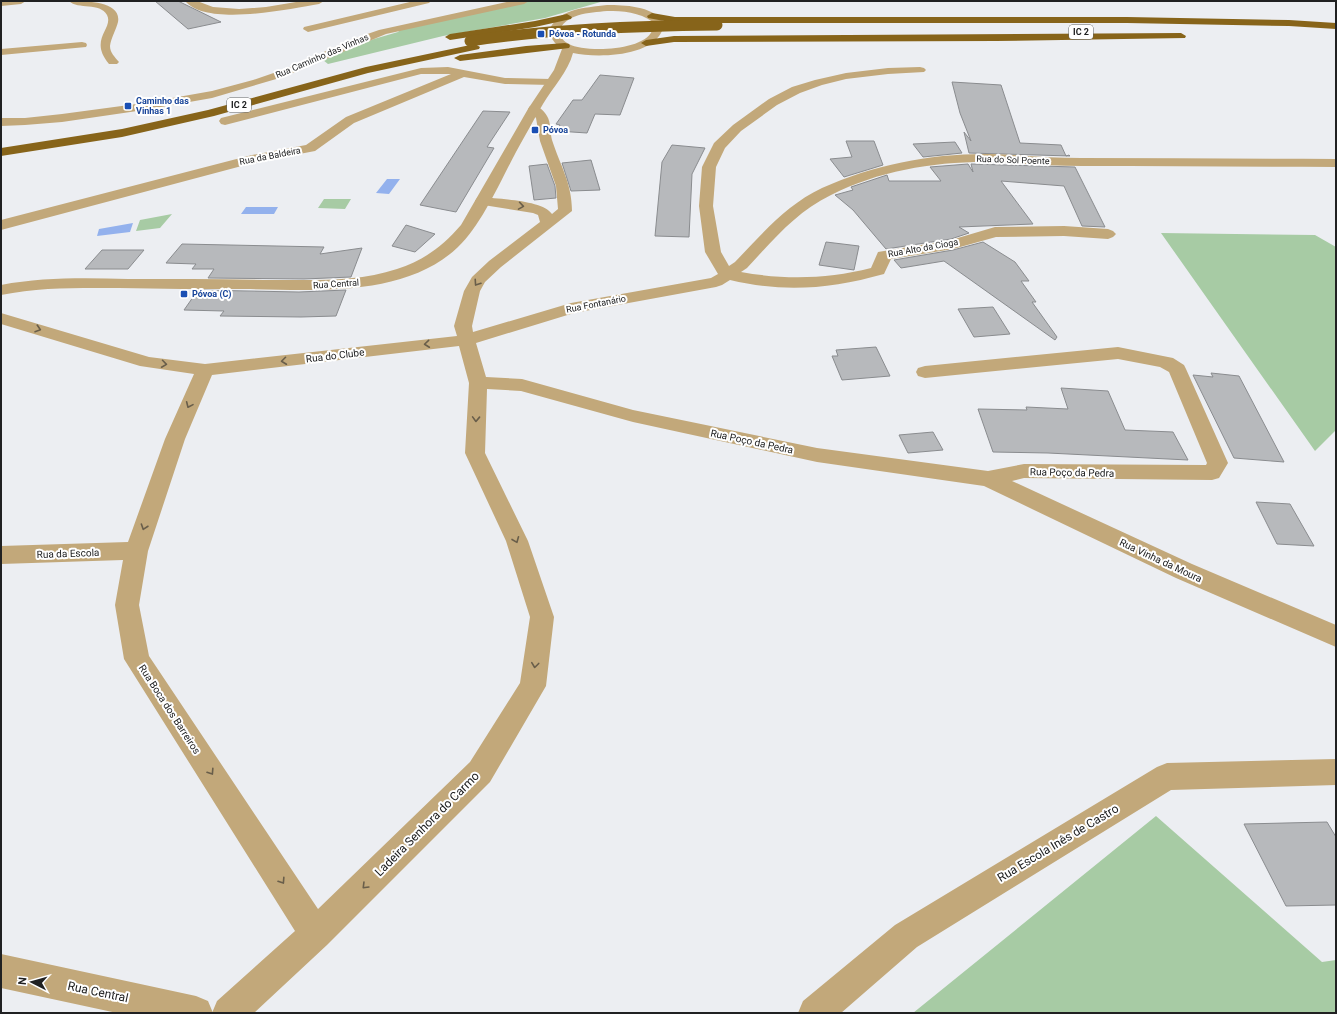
<svg xmlns="http://www.w3.org/2000/svg" width="1337" height="1014" viewBox="0 0 1337 1014" font-family="Roboto,sans-serif">
	<style>
		.green { fill: #a7cba4 }
		.water { fill: #93b1ed }
		.building { fill: #b7b9bc; stroke: #8a8c8f }
		.lines { fill: none; stroke-linecap: round; stroke-linejoin: round }
		.minor { fill: #c2a87a; fill-rule: evenodd }
		.tertiary { fill: #c2a87a; fill-rule: evenodd }
		.trunk { fill: #87641a; fill-rule: evenodd }
		.trunk-bridge { stroke: #87641a; stroke-width: 11 }
		.oneway { stroke: #695e4a }
		.transit-dot { fill: #1a4fb4; stroke: #fff; stroke-width: 1.5 }
		.labels { text-anchor: middle; stroke-width: 4; stroke-linejoin: round; paint-order: stroke }
		.shield { fill: #fff; stroke: #636464; stroke-width: 1 }
		.shield-label { font-size: 9px; font-weight: bold; fill: #202122 }
		.far-transit-label { font-size: 9px; font-weight: bold; fill: #164399; stroke: #fff; text-anchor: start }
		.far-street-label { font-size: 9px; fill: #202122; stroke: #fff }
		.street-label { font-size: 10px; fill: #202122; stroke: #fff }
		.near-street-label { font-size: 12px; fill: #202122; stroke: #fff }
	</style>
	<rect width="100%" height="100%" fill="#eceef2"/>
	<!-- green -->
	<path class="green" d="M531 1H604L545 18 443 36 328 64 323 60 374 39 398 32 400 30Z
		M324 199H351L345 209 318 208Z
		M172 214 160 228 136 231 140 220Z
		M1161 233 1315 235 1336 247V430L1315 451Z
		M1156 816 1322 962 1336 960V1013H913Z"/>
	<!-- water -->
	<path class="water" d="M387 179H400L389 194 376 193Z
		M246 207H278L274 214H241Z
		M133 223 130 232 97 236 99 229Z"/>
	<!-- building -->
	<path class="building" d="M155 1H178L221 22 188 29Z
		M600 75 634 78 620 115 595 114 587 133 557 131 560 125 556 124 573 100H582Z
		M952 82 1001 85 1020 143 1061 145 1066 156 1069 155 1070 156 969 153 964 132 971 141 960 113Z
		M483 111 510 112 487 147 494 148 456 212 420 205Z
		M846 141H874L883 165 844 177 830 159 852 157Z
		M955 142 962 153 923 157 913 144Z
		M672 145 705 148 692 174 689 237 655 236 662 162Z
		M591 160 600 190 571 191 562 163Z
		M547 164 555 186 556 198 534 200 529 166Z
		M968 164 973 172 971 164 1075 167 1105 227 1082 226 1064 186 1001 181 1033 224 959 227 969 233 951 239 886 249 853 210 835 195 853 190 851 187 887 175 889 181H941L930 167Z
		M406 225 435 234 415 252 392 246Z
		M826 242 859 246 854 270 819 265Z
		M983 242 1015 262 1029 281H1021L1036 302H1032L1057 337 1055 340 944 261 901 268 894 260 953 250Z
		M182 244 324 247 320 254 362 248 351 277 304 279 208 278 214 269H192L196 264 166 263Z
		M102 250H144L128 269H85Z
		M198 290 299 292 346 290 336 316 301 317 220 316 224 311 184 310Z
		M993 307 1010 334 974 337 958 309Z
		M876 347 890 376 842 380 832 356H838L836 350Z
		M1211 373 1239 376 1284 462 1234 458 1193 375 1213 377Z
		M1061 388 1108 391 1125 430 1173 432 1188 460 1048 453 993 452 978 409 1027 410 1026 407 1068 409Z
		M933 432 943 450 908 453 899 435Z
		M1256 502 1290 504 1314 546 1277 544Z
		M1327 822 1336 837V905L1286 906 1244 824Z"/>
	<g class="lines">
		<!-- minor -->
		<path class="minor" d="M1 1H26L21 4 1 6Z
			M69 1C82 1 122 0 118 22 116 30 111 38 110 46 110 53 115 57 119 62L117 64H109C88 39 114 29 107 15 100 2 78 10 69 1Z
			M185 1H197L213 7 239 9 266 7 302 1H324L319 4C289 9 207 27 185 1Z
			M414 1H431L429 3 308 32 303 29 304 27Z
			M511 1H529L524 4 386 34 283 77 212 98 144 110 62 122 25 125 1 126V118H25L62 114 144 103 212 91 253 80 288 68 353 39 379 30Z
			M82 42 86 43 87 45 86 47 1 55V49Z
			M448 67 505 78 551 79 555 80 557 82 555 84 551 85 505 84 464 77 354 123 315 151 253 163 1 230V220L252 155 306 145 346 117 451 74H421L225 125 221 124 219 121 221 118 421 68Z
			M920 67 924 68 926 70 924 72 888 74 846 79 822 85 800 93 777 105 741 131 725 148 716 167 713 206 721 252 729 266 735 262C762 234 786 205 822 188 875 164 934 153 992 154 1022 155 1051 158 1081 158 1166 158 1251 159 1336 159V167C1251 167 1167 166 1082 166 1052 166 1022 163 992 162 937 161 880 170 831 195 796 212 773 240 747 268L741 272C785 280 828 279 871 268L878 252 951 240 995 227 1064 226 1108 229 1113 231 1116 234 1113 237 1108 239 1064 236 996 237 953 249 891 259 884 274C830 289 784 293 730 280L722 285 716 287 574 313 476 343 486 377 522 379 633 410 817 448 988 471 1024 464 1206 465 1207 463 1169 372 1160 367 1118 359 925 378 918 376 916 372 918 368 925 366 1118 347 1173 358 1184 365 1186 369 1228 463 1219 478 1212 480 1024 478 1012 481 1192 564 1336 625V647L1176 578 984 486 817 462 633 422 521 391 487 389 485 453 528 541 554 617 546 686 490 782 327 945 254 1013H212L217 1001 295 931 124 659 115 605 123 560 1 564V546L128 542 165 439 194 374 140 366 1 324V313L149 357 205 364 457 336 454 326 464 291 472 277 489 261 540 222 538 215 533 213 477 204 475 201 477 198 482 197C498 199 543 200 552 214L558 209 556 186 540 141 536 118 528 109 530 106C537 105 543 109 547 116 551 122 550 133 552 140 560 165 572 183 572 211L501 267 485 282 480 291 472 326 473 332 571 303 711 278 718 274 705 252 699 206 702 167 714 143 733 125 769 99 792 87 815 80 846 73 888 68ZM459 346 469 383 465 453 506 541 530 617 520 683 470 762 318 909 149 656 139 605 148 551 185 439 212 375Z
			M1336 759V785L1171 790 917 947 841 1013H798L803 1001 895 925 1157 767 1167 763Z"/>
		<!-- tertiary -->
		<path class="tertiary" d="M607 5C625 5 651 6 663 21 663 25 663 30 661 33 648 57 596 58 573 53 568 72 553 87 543 104 534 119 525 136 516 152 501 180 481 226 458 247 405 298 312 290 245 289 203 289 161 289 119 288 79 288 40 287 1 295V285C43 277 85 278 128 279 176 279 225 279 273 280 314 280 358 282 397 269 423 261 443 246 461 225L528 109 554 70 562 49 555 43 548 33C557 8 584 8 607 5ZM607 11C623 11 639 12 653 22 652 25 653 29 652 31 643 51 585 53 569 44 564 42 561 37 558 33 565 13 589 13 607 11Z
			M1 954 196 996 208 1001 213 1013H117L1 988Z"/>
		<!-- trunk -->
		<path class="trunk" d="M652 13 675 17H1127L1289 20 1336 23V29L1289 26 1127 23H675L648 18 647 16Z
			M567 14 572 17 571 19 535 27 450 40 445 37 450 34 535 21Z
			M1181 33 1186 36 1185 38 996 41 674 42 646 46 641 43 646 40 674 36Z
			M565 43 569 44 570 46 569 48 460 61 454 58 460 55 526 46Z
			M475 44 480 47 479 49 368 73 214 116 122 137 1 156V148L122 129 208 110 366 67Z"/>
		<!-- trunk-bridge -->
		<path class="trunk-bridge" d="M470 41C552 29 634 26 717 25"/>
	</g>
	<!-- one-way arrows -->
	<defs><path id="oneway-chevron" d="M-2-3.5L2.5 0L-2 3.5" fill="none" stroke-width="1.6" stroke-linecap="round" stroke-linejoin="round"/></defs>
	<g class="oneway">
		<use href="#oneway-chevron" transform="translate(521 206) rotate(9)"/>
		<use href="#oneway-chevron" transform="translate(477 283) rotate(124)"/>
		<use href="#oneway-chevron" transform="translate(38 329) rotate(18)"/>
		<use href="#oneway-chevron" transform="translate(427 344) rotate(174)"/>
		<use href="#oneway-chevron" transform="translate(284 361) rotate(173)"/>
		<use href="#oneway-chevron" transform="translate(164 364) rotate(8)"/>
		<use href="#oneway-chevron" transform="translate(189 405) rotate(114)"/>
		<use href="#oneway-chevron" transform="translate(476 419) rotate(92)"/>
		<use href="#oneway-chevron" transform="translate(144 527) rotate(109)"/>
		<use href="#oneway-chevron" transform="translate(516 540) rotate(68)"/>
		<use href="#oneway-chevron" transform="translate(535 665) rotate(97)"/>
		<use href="#oneway-chevron" transform="translate(211 772) rotate(57)"/>
		<use href="#oneway-chevron" transform="translate(282 881) rotate(57)"/>
		<use href="#oneway-chevron" transform="translate(365 886) rotate(135)"/>
	</g>
	<!-- markers -->
	<g class="transit-dot">
		<rect x="537" y="30" width="8" height="8" rx="2"/>
		<rect x="124" y="102" width="8" height="8" rx="2"/>
		<rect x="531" y="126" width="8" height="8" rx="2"/>
		<rect x="180" y="290" width="8" height="8" rx="2"/>
	</g>
	<g class="labels">
		<!-- shield labels -->
		<g class="shield">
			<rect x="1069" y="25" width="24" height="14" rx="3"/>
			<rect x="227" y="98" width="24" height="14" rx="3"/>
		</g>
		<g class="shield-label">
			<text x="1081" y="35">IC 2</text>
			<text x="239" y="108">IC 2</text>
		</g>
		<!-- far-transit labels -->
		<g class="far-transit-label">
			<text x="549" y="37">Póvoa - Rotunda</text>
			<text x="136" y="104">Caminho das<tspan x="136" dy="10">Vinhas 1</tspan></text>
			<text x="543" y="133">Póvoa</text>
			<text x="192" y="297">Póvoa (C)</text>
		</g>
		<!-- far-street labels -->
		<g class="far-street-label">
			<text transform="translate(322 56) rotate(-23)" y="3">Rua Caminho das Vinhas</text>
			<text transform="translate(270 156) rotate(-11)" y="3">Rua da Baldeira</text>
			<text transform="translate(1013 160) rotate(2)" y="3">Rua do Sol Poente</text>
			<text transform="translate(923 248) rotate(-10)" y="3">Rua Alto da Cioga</text>
			<text transform="translate(336 284) rotate(-4)" y="3">Rua Central</text>
			<text transform="translate(596 304) rotate(-11)" y="3">Rua Fontanário</text>
		</g>
		<!-- street labels -->
		<g class="street-label">
			<text transform="translate(335 355) rotate(-7)" y="4">Rua do Clube</text>
			<text transform="translate(752 441) rotate(12)" y="4">Rua Poço da Pedra</text>
			<text transform="translate(1072 472) rotate(1)" y="4">Rua Poço da Pedra</text>
			<text transform="translate(68 553) rotate(-2)" y="4">Rua da Escola</text>
			<text transform="translate(1161 560) rotate(25)" y="4">Rua Vinha da Moura</text>
			<text transform="translate(170 709) rotate(57)" y="4">Rua Boca dos Barreiros</text>
		</g>
		<!-- near-street labels -->
		<g class="near-street-label">
			<text transform="translate(427 824) rotate(-45)" y="4">Ladeira Senhora do Carmo</text>
			<text transform="translate(1058 843) rotate(-31)" y="4">Rua Escola Inês de Castro</text>
			<text transform="translate(98 992) rotate(12)" y="4">Rua Central</text>
		</g>
	</g>
	<!-- border -->
	<rect width="1337" height="1014" fill="none" stroke="#202122" stroke-width="4"/>
	<!-- north arrow -->
	<g transform="translate(32 982) rotate(276)" stroke="#ffffff" stroke-width="3" paint-order="stroke">
	<path d="M0-3L7 15L0 10L-7 15Z" fill="#202122"/>
	<text y="-6" font-size="11" font-weight="bold" text-anchor="middle" fill="#202122">N</text>
	</g>
</svg>
